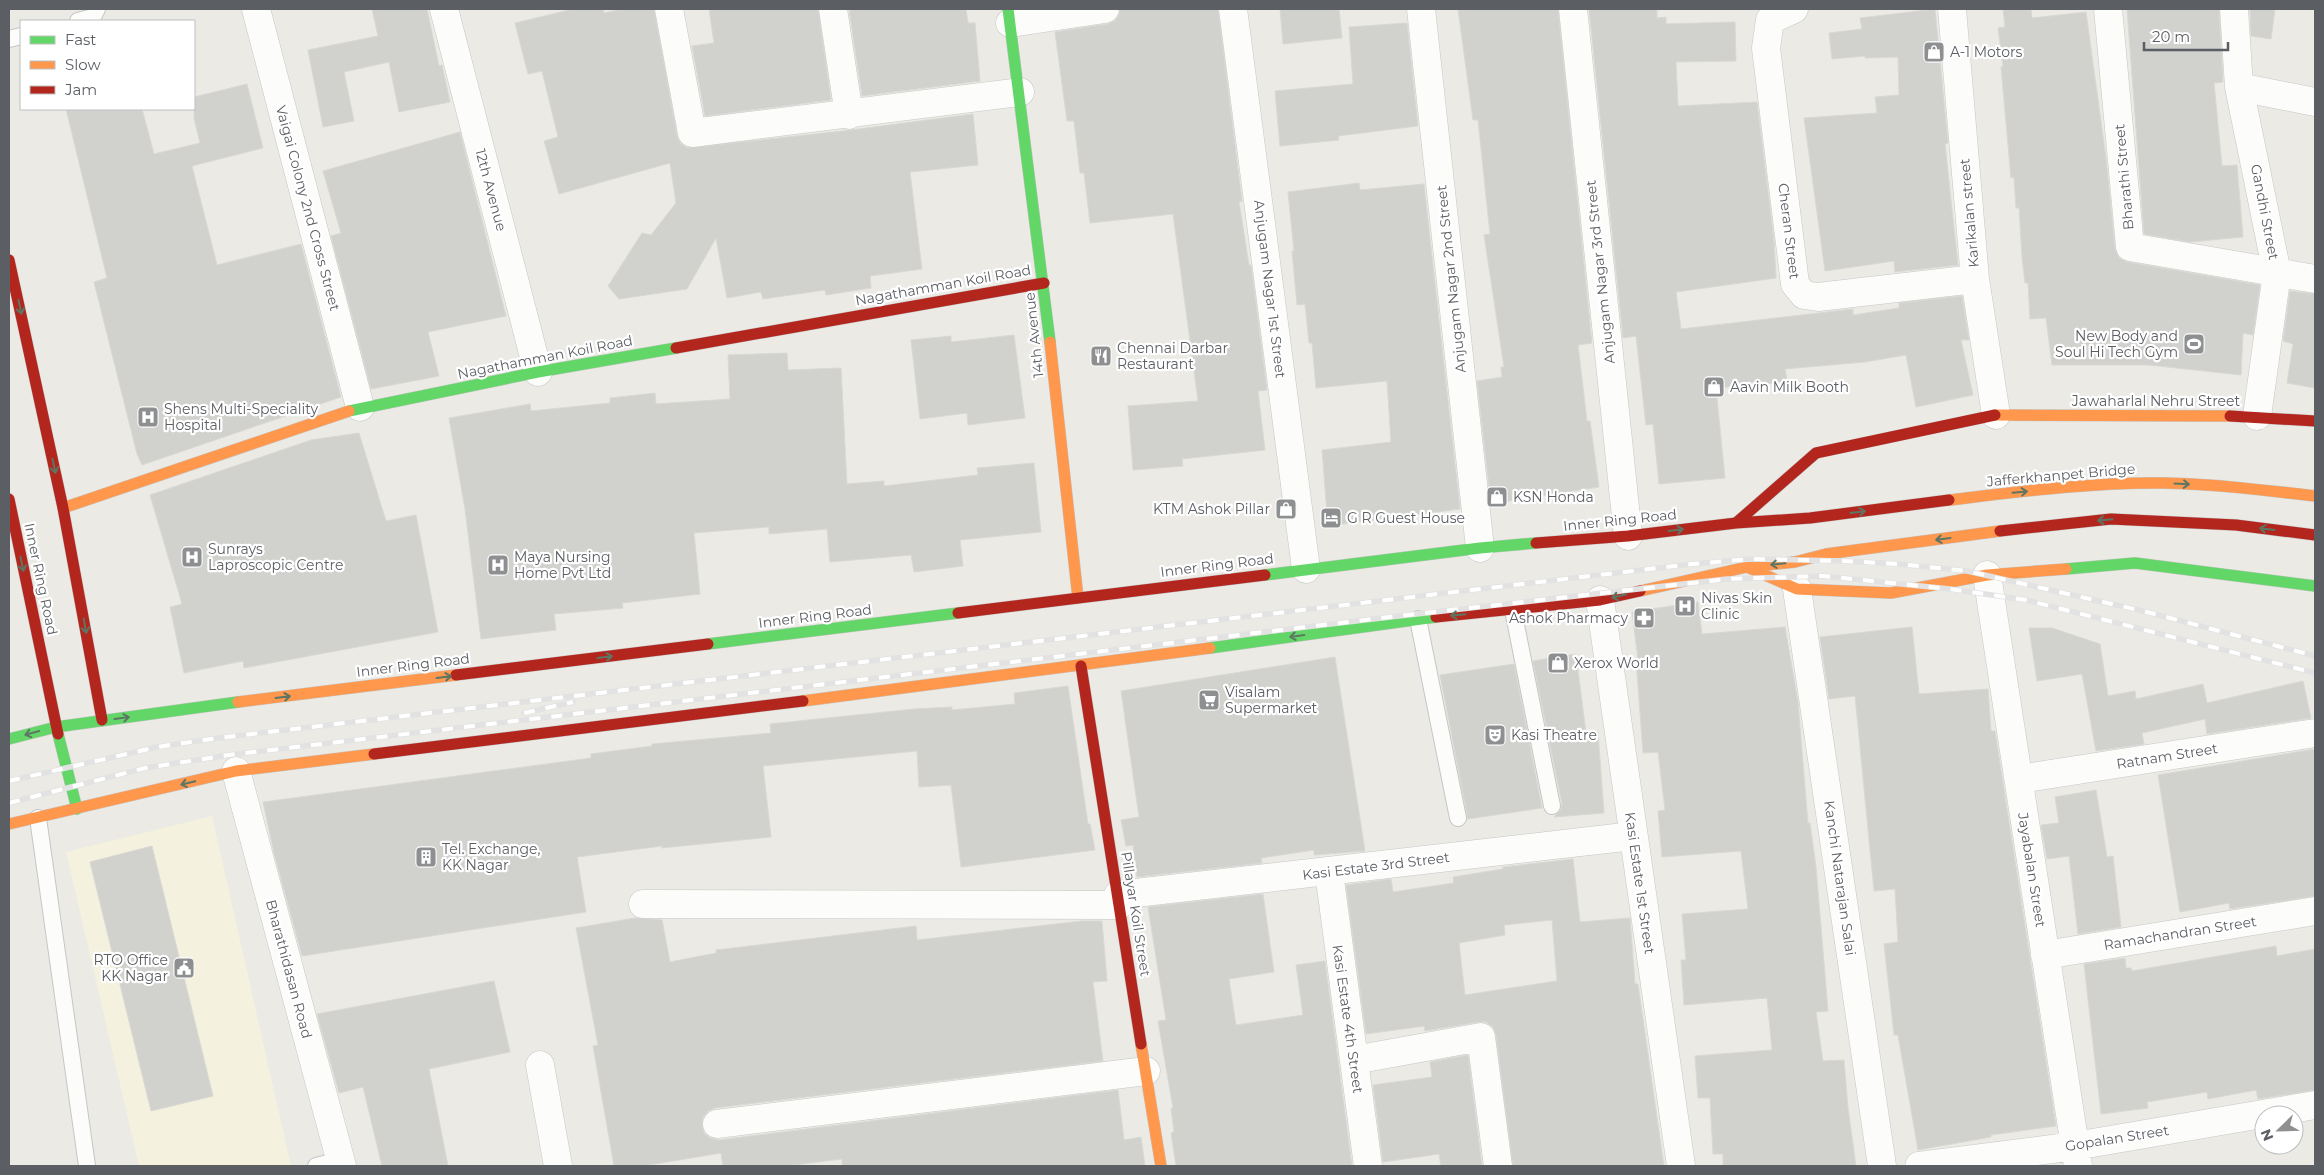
<svg xmlns="http://www.w3.org/2000/svg" width="2324" height="1175" viewBox="0 0 2324 1175" font-family="Montserrat,sans-serif">
	<style>
		.commercial { fill: #f4f1de }
		.building { fill: #d1d1ce; stroke: #dad8d4; fill-rule: evenodd }
		.lines { fill: none; stroke-linecap: round; stroke-linejoin: round }
		.lane-casing { stroke: #c6c6c6; stroke-width: 18 }
		.street-casing { stroke: #c6c6c6; stroke-width: 29 }
		.fast-casing { stroke: #c6c6c6; stroke-width: 12 }
		.slow-casing { stroke: #c6c6c6; stroke-width: 12 }
		.jam-casing { stroke: #c6c6c6; stroke-width: 12 }
		.lane { stroke: #fcfcfb; stroke-width: 16 }
		.street { stroke: #fcfcfb; stroke-width: 28 }
		.fast { stroke: #63d668; stroke-width: 11 }
		.slow { stroke: #ff974d; stroke-width: 11 }
		.jam { stroke: #b3261e; stroke-width: 11 }
		.rail-casing { stroke: #e2e2e2; stroke-width: 5.5 }
		.rail { stroke: #fff; stroke-width: 4; stroke-dasharray: 11; stroke-linecap: butt }
		.oneway { stroke: #5d7664 }
		.labels { text-anchor: middle; stroke-width: 4.5; stroke-linejoin: round; paint-order: stroke }
		.poi-label { font-size: 14px; fill: #5b5e63; stroke: #fff; text-anchor: start }
		.street-label { font-size: 14px; fill: #5b5e63; stroke: #fff }
	</style>
	<rect width="100%" height="100%" fill="#ebeae5"/>
	<!-- commercial -->
	<path class="commercial" d="M212 816 291 1166H139L66 852Z"/>
	<!-- building -->
	<path class="building" d="M372 9H427L439 66 442 65 450 102 399 112 389 62 344 72 354 121 323 127 308 50 378 36Z
		M573 9H603L604 13 623 9H654L677 136 680 143 687 148 851 130 973 114 978 165 910 172 922 269 870 276 871 288 826 295 825 290 763 299 761 292 727 298 716 238 687 289 619 299 608 286 642 233 651 235 676 203 670 163 559 194 544 141 558 137 542 71 528 74 515 23Z
		M709 9H818L831 100 705 116 692 46 714 43Z
		M849 9H966L968 23H975L980 81 862 96Z
		M1120 9H1218L1242 201 1239 202 1249 265H1251L1267 390 1258 391 1265 450 1182 459 1183 466 1133 470 1128 406 1198 401 1173 214 1090 223 1084 173H1080L1074 121H1067L1055 32 1108 24 1115 21 1119 15Z
		M1280 9H1339L1342 38 1283 44Z
		M1458 9H1558L1592 343 1578 345 1587 421H1590L1599 487 1491 504 1477 381 1502 377 1501 367H1504L1484 235 1490 234 1478 120H1473Z
		M1589 9H1657V18L1666 17V24L1735 22 1736 61 1676 62 1678 106 1757 102 1774 240 1776 278 1676 292 1681 329 1853 309V315L1899 308V303L1962 296 1969 340H1961L1973 395 1916 407 1906 355 1865 362 1785 369 1787 381 1758 385V382L1716 389 1725 478 1659 484 1653 424 1646 425 1636 336 1623 338Z
		M1935 9 1948 143 1945 144 1958 265 1895 272 1894 261 1825 271 1804 118 1877 113 1875 97 1899 95 1898 57 1865 58V56L1832 59 1829 33 1862 29 1860 18Z
		M2003 9H2031L2032 18 2086 12 2106 158 2115 249 2119 258 2127 262 2260 285 2253 335 2243 333 2241 375 2149 365H2052L2046 318 2030 319 2028 283H2025L2022 257 2019 208H2016L2014 177 2011 178 2001 67 2003 66 1998 28 2005 27Z
		M2127 9H2219L2223 82 2214 83 2222 166 2237 165 2243 237 2190 242 2144 234Z
		M2250 9H2275L2271 39 2251 36Z
		M1407 23 1418 126 1338 136 1339 140 1280 146 1275 91 1353 84 1349 27Z
		M247 84 263 148 192 166 217 265 301 244 341 397 142 465 137 454 94 282 107 278 66 109H142L154 154 200 143 194 118V97Z
		M460 132 506 316 428 332 439 376 371 389 331 236 341 233 323 171Z
		M1359 183 1360 190 1424 184 1460 509 1328 526 1322 450 1391 442 1387 381 1316 388 1312 343H1309L1305 304 1297 305 1292 251H1294L1288 192Z
		M2290 291 2315 294V388L2287 383 2293 344 2283 341Z
		M1014 335 1025 418 968 425 967 413 920 419 911 340 951 336V342Z
		M787 353 788 370 841 368 847 484 884 481V486L978 475 977 468 1034 463 1041 532 960 540 963 566 914 572 911 555 830 562 827 529 769 534V527L694 533 700 594 622 603 623 608 554 614 556 630 481 639 465 509 449 418 530 404 531 411 610 403V398L655 393 656 404 730 399 728 355Z
		M359 433 386 521 416 515 438 632 244 668 243 661 184 673 170 607 182 604 150 495 311 440Z
		M1698 602 1702 634 1785 627 1798 702 1808 823H1810L1816 867 1828 1011 1816 1012 1823 1061 1844 1060 1848 1108 1856 1166H1723V1154H1713L1710 1098H1698L1695 1056 1772 1050 1767 998 1684 1005 1681 960H1686L1682 914 1748 909 1741 851 1662 857 1658 811 1665 810 1658 752 1643 753 1636 659H1638L1632 612Z
		M1912 627 1919 694 1988 689 1991 731H1995L2056 1126 1991 1135V1137L1918 1150 1898 1035H1894L1884 944 1898 942 1895 889 1874 891 1855 696 1829 699 1820 637Z
		M2029 628H2052L2100 644 2108 696 2135 691 2136 699 2203 684 2207 703 2303 681 2311 718 2207 734 2205 719 2142 733 2144 744 2096 751 2082 674 2037 681Z
		M1576 654 1586 733 1598 732 1604 813 1554 817 1561 810 1562 804 1533 661Z
		M1335 657 1365 851 1314 855V850L1261 858 1262 863 1137 877 1133 845 1126 846 1121 820 1139 817 1121 691Z
		M1514 664 1542 808 1468 819 1440 675Z
		M1068 686 1088 824H1090L1095 850 961 867 951 785 919 787 917 751 763 766 771 837 662 848V846L577 857 586 912 302 956 274 853 263 802 591 758V754L652 746V744L771 733 770 724 914 709 952 707V710L1015 704 1014 693Z
		M2315 749V896L2230 909 2229 903 2180 912 2158 775Z
		M2096 790 2107 857 2113 856 2121 927 2078 934 2069 856 2047 859 2041 825 2059 823 2055 797Z
		M152 846 213 1096 151 1111 90 862Z
		M1573 859 1580 922 1630 918 1635 984H1638L1664 1166H1513L1496 1035 1493 1027 1486 1022H1478L1425 1031 1424 1026 1366 1034 1346 885 1391 879 1393 892 1454 883 1453 877 1503 869V867ZM1552 920 1557 981 1465 995 1459 943 1505 935 1504 925Z
		M1263 894 1274 972 1229 979 1236 1025 1303 1015 1296 965 1325 961 1352 1166H1176L1171 1133 1174 1132 1171 1108H1173L1158 1021 1166 1020 1148 907Z
		M635 918 662 920 670 962 716 953V950L916 926 917 940 1082 921H1102L1107 981 1093 982 1103 1061 715 1108 708 1111 703 1117 702 1126 704 1133 710 1138 719 1140 1118 1090 1124 1140 1141 1137 1145 1166H842V1159L786 1166H723L721 1153 643 1166H614L593 1046 598 1045 576 928Z
		M2276 946 2277 956 2315 949V1090L2258 1099 2256 1090 2208 1099 2207 1092 2147 1102 2148 1108 2101 1114 2084 964 2125 958 2126 968H2131L2132 971Z
		M494 981 510 1052 429 1069 448 1166H382L363 1087 339 1093 317 1014Z
		M1468 1055 1482 1166H1441L1439 1154 1383 1162 1373 1085 1432 1077 1430 1062Z"/>
	<g class="lines">
		<!-- lane casing -->
		<g class="lane-casing">
			<path id="lane" d="M78 21 93 17 97 9
				M9 39 21 36
				M1513 610 1552 806
				M1418 619 1458 818
				M38 818 87 1166
				M316 1166 340 1160"/>
		</g>
		<!-- street casing -->
		<g class="street-casing">
			<path id="street" d="M256 9 360 407
				M444 9 538 372
				M669 9 692 133 1020 92
				M833 9 849 115
				M1233 9 1306 569
				M1421 9 1480 548
				M1573 9 1628 536
				M1794 9 1770 20 1766 48 1795 284 1804 295 1818 297 1975 279
				M1952 9 1975 279 1996 415
				M2108 9 2130 247 2315 279
				M2234 9 2239 87 2277 273 2257 416
				M1010 23 1105 9
				M2239 87 2315 102
				M1987 575 2078 1166
				M1797 589 1882 1166
				M1600 600 1681 1166
				M236 771 342 1166
				M2019 779 2315 733
				M1329 872 1368 1166
				M1118 895 1633 836
				M643 904 1119 905
				M2045 955 2315 911
				M1354 1060 1481 1037 1498 1166
				M540 1065 558 1166
				M717 1124 1146 1071
				M1919 1166 2075 1146 2315 1105"/>
		</g>
		<!-- fast casing -->
		<g class="fast-casing">
			<path id="fast" d="M1008 9 1050 342
				M349 411 538 372 676 348
				M2066 569 2135 563 2315 586
				M1265 575 1480 548 1536 543
				M708 644 958 613
				M1210 648 1436 617
				M58 734 77 809
				M9 739 56 727 238 702"/>
		</g>
		<!-- slow casing -->
		<g class="slow-casing">
			<path id="slow" d="M1050 342 1078 598
				M1995 415 2230 416
				M1949 500C2017 492 2094 482 2163 483 2213 484 2264 490 2315 496
				M63 508 349 411
				M1747 567 1797 589 1891 593 1987 575 2066 569
				M1640 591 1747 567 1795 562 1826 554 2000 531
				M803 701 1210 648
				M238 702 456 675
				M9 824 236 771 374 754
				M1141 1044 1161 1166"/>
		</g>
		<!-- jam casing -->
		<g class="jam-casing">
			<path id="jam" d="M9 260 63 508 102 720
				M676 348 1044 283
				M2230 416 2315 421
				M9 499 58 734
				M1736 523 1816 453 1995 415
				M2000 531 2111 519 2236 525 2315 535
				M1536 543 1628 536 1736 523 1810 518 1949 500
				M958 613 1265 575
				M1436 617 1600 600 1640 591
				M1081 666 1141 1044
				M456 675 708 644
				M374 754 803 701"/>
		</g>
		<!-- lane -->
		<use href="#lane" class="lane"/>
		<!-- street -->
		<use href="#street" class="street"/>
		<!-- fast -->
		<use href="#fast" class="fast"/>
		<!-- slow -->
		<use href="#slow" class="slow"/>
		<!-- jam -->
		<use href="#jam" class="jam"/>
		<!-- rail casing -->
		<g class="rail-casing">
			<path id="rail" d="M524 713 573 702
				M9 781 157 747 218 738 1692 564 1751 559 1844 561 1899 564 1967 571 2147 612 2315 656
				M9 803 145 768 229 755 1390 617 1727 579 1823 576 1950 589 2026 600 2315 673"/>
		</g>
		<!-- rail -->
		<use href="#rail" class="rail"/>
	</g>
	<!-- one-way arrows -->
	<defs><path id="oneway-shaft" d="M-6 0H5M1.5-3L5.5 0L1.5 3" fill="none" stroke-width="1.6" stroke-linecap="round" stroke-linejoin="round" transform="scale(1.25)"/></defs>
	<g class="oneway">
		<use href="#oneway-shaft" transform="translate(20 307) rotate(78)"/>
		<use href="#oneway-shaft" transform="translate(54 466) rotate(78)"/>
		<use href="#oneway-shaft" transform="translate(2182 484) rotate(3)"/>
		<use href="#oneway-shaft" transform="translate(2020 492) rotate(-5)"/>
		<use href="#oneway-shaft" transform="translate(1858 512) rotate(-7)"/>
		<use href="#oneway-shaft" transform="translate(2105 520) rotate(175)"/>
		<use href="#oneway-shaft" transform="translate(2267 529) rotate(-173)"/>
		<use href="#oneway-shaft" transform="translate(1676 530) rotate(-7)"/>
		<use href="#oneway-shaft" transform="translate(1943 539) rotate(173)"/>
		<use href="#oneway-shaft" transform="translate(22 564) rotate(78)"/>
		<use href="#oneway-shaft" transform="translate(1778 564) rotate(174)"/>
		<use href="#oneway-shaft" transform="translate(1619 596) rotate(167)"/>
		<use href="#oneway-shaft" transform="translate(1458 615) rotate(175)"/>
		<use href="#oneway-shaft" transform="translate(85 626) rotate(80)"/>
		<use href="#oneway-shaft" transform="translate(1297 636) rotate(172)"/>
		<use href="#oneway-shaft" transform="translate(605 657) rotate(-7)"/>
		<use href="#oneway-shaft" transform="translate(444 677) rotate(-7)"/>
		<use href="#oneway-shaft" transform="translate(283 697) rotate(-7)"/>
		<use href="#oneway-shaft" transform="translate(122 718) rotate(-8)"/>
		<use href="#oneway-shaft" transform="translate(32 733) rotate(165)"/>
		<use href="#oneway-shaft" transform="translate(188 783) rotate(167)"/>
	</g>
	<!-- icons -->
	<defs>
		<g id="shop-square" transform="scale(1.125)"><rect x="-9" y="-9" width="18" height="18" rx="4" fill="#8d8f90" stroke="#fff"/><path d="M-5-2.5h2.3a2.7 3.5 0 0 1 5.4 0H5L5.5 6h-11ZM-1.5-2.5h3a1.5 2.3 0 0 0-3 0Z" fill="#fff"/></g>
		<g id="stadium-square" transform="scale(1.125)"><rect x="-9" y="-9" width="18" height="18" rx="4" fill="#8d8f90" stroke="#fff"/><path d="M0-5a6.5 5 0 1 0 0 10a6.5 5 0 1 0 0-10ZM-3.5-1.8h7v3.6h-7Z" fill="#fff"/></g>
		<g id="restaurant-square" transform="scale(1.125)"><rect x="-9" y="-9" width="18" height="18" rx="4" fill="#8d8f90" stroke="#fff"/><path d="M-5-6h1v4h1v-4h1v4h1v-4h1v5L-1.5 .5V6h-2V.5L-5-1ZM5-6V6H3V1.5H1.5Q1.5-4 5-6Z" fill="#fff"/></g>
		<g id="hospital-square" transform="scale(1.125)"><rect x="-9" y="-9" width="18" height="18" rx="4" fill="#8d8f90" stroke="#fff"/><path d="M-5-5h3v3.5h4V-5h3V5h-3V1.5h-4V5h-3Z" fill="#fff"/></g>
		<g id="hotel-square" transform="scale(1.125)"><rect x="-9" y="-9" width="18" height="18" rx="4" fill="#8d8f90" stroke="#fff"/><path d="M-6-4.5h1.5V1H6V5H4.5V3h-9V5H-6ZM-4 0a1.8 1.8 0 1 1 3.6 0ZM.5 0V-2.5h3Q6-2.5 6 0Z" fill="#fff"/></g>
		<g id="pharmacy-square" transform="scale(1.125)"><rect x="-9" y="-9" width="18" height="18" rx="4" fill="#8d8f90" stroke="#fff"/><path d="M-2-6h4v4h4v4h-4v4h-4v-4h-4v-4h4Z" fill="#fff"/></g>
		<g id="supermarket-square" transform="scale(1.125)"><rect x="-9" y="-9" width="18" height="18" rx="4" fill="#8d8f90" stroke="#fff"/><path d="M-6-5.5h2.5l.6 2H6L4.5 2H-2.5L-4.4-4H-6ZM-1.5 3.2a1.3 1.3 0 1 0 .1 0ZM3 3.2a1.3 1.3 0 1 0 .1 0Z" fill="#fff"/></g>
		<g id="theatre-square" transform="scale(1.125)"><rect x="-9" y="-9" width="18" height="18" rx="4" fill="#8d8f90" stroke="#fff"/><path d="M-5-5.5Q0-4 5-5.5V0Q5 5 0 6Q-5 5-5 0ZM-3.3-2.5H-1v1.5H-3.3ZM1-2.5H3.3v1.5H1ZM-2.8 1Q0 5.5 2.8 1Z" fill="#fff"/></g>
		<g id="building-square" transform="scale(1.125)"><rect x="-9" y="-9" width="18" height="18" rx="4" fill="#8d8f90" stroke="#fff"/><path d="M-4-6H4V6H1V3H-1V6H-4ZM-2.5-4.3h1.7v1.8h-1.7ZM.8-4.3h1.7v1.8H.8ZM-2.5-1h1.7V.8h-1.7ZM.8-1h1.7V.8H.8Z" fill="#fff"/></g>
		<g id="civic-square" transform="scale(1.125)"><rect x="-9" y="-9" width="18" height="18" rx="4" fill="#8d8f90" stroke="#fff"/><path d="M-.6-6.5H3V-4.5H.6V-3L4-1V1h2V6H-6V1h2V-1L-.6-3ZM-1.2 2.5V6h2.4V2.5Z" fill="#fff"/></g>
	</defs>
	<g fill-rule="evenodd">
		<use href="#shop-square" x="1934" y="52"/>
		<use href="#stadium-square" x="2194" y="344"/>
		<use href="#restaurant-square" x="1101" y="356"/>
		<use href="#shop-square" x="1714" y="387"/>
		<use href="#hospital-square" x="148" y="417"/>
		<use href="#shop-square" x="1497" y="497"/>
		<use href="#shop-square" x="1286" y="509"/>
		<use href="#hotel-square" x="1331" y="518"/>
		<use href="#hospital-square" x="192" y="557"/>
		<use href="#hospital-square" x="498" y="565"/>
		<use href="#hospital-square" x="1685" y="606"/>
		<use href="#pharmacy-square" x="1644" y="618"/>
		<use href="#shop-square" x="1558" y="663"/>
		<use href="#supermarket-square" x="1209" y="700"/>
		<use href="#theatre-square" x="1495" y="735"/>
		<use href="#building-square" x="426" y="857"/>
		<use href="#civic-square" x="184" y="968"/>
	</g>
	<g class="labels">
		<!-- poi labels -->
		<g class="poi-label">
			<text x="1950" y="57">A-1 Motors</text>
			<text x="2178" y="341" text-anchor="end">New Body and<tspan x="2178" dy="16">Soul Hi Tech Gym</tspan></text>
			<text x="1117" y="353">Chennai Darbar<tspan x="1117" dy="16">Restaurant</tspan></text>
			<text x="1730" y="392">Aavin Milk Booth</text>
			<text x="164" y="414">Shens Multi-Speciality<tspan x="164" dy="16">Hospital</tspan></text>
			<text x="1513" y="502">KSN Honda</text>
			<text x="1270" y="514" text-anchor="end">KTM Ashok Pillar</text>
			<text x="1347" y="523">G R Guest House</text>
			<text x="208" y="554">Sunrays<tspan x="208" dy="16">Laproscopic Centre</tspan></text>
			<text x="514" y="562">Maya Nursing<tspan x="514" dy="16">Home Pvt Ltd</tspan></text>
			<text x="1701" y="603">Nivas Skin<tspan x="1701" dy="16">Clinic</tspan></text>
			<text x="1628" y="623" text-anchor="end">Ashok Pharmacy</text>
			<text x="1574" y="668">Xerox World</text>
			<text x="1225" y="697">Visalam<tspan x="1225" dy="16">Supermarket</tspan></text>
			<text x="1511" y="740">Kasi Theatre</text>
			<text x="442" y="854">Tel. Exchange,<tspan x="442" dy="16">KK Nagar</tspan></text>
			<text x="168" y="965" text-anchor="end">RTO Office<tspan x="168" dy="16">KK Nagar</tspan></text>
		</g>
		<!-- street labels -->
		<g class="street-label">
			<text transform="translate(2124 177) rotate(-95)" y="5">Bharathi Street</text>
			<text transform="translate(491 190) rotate(75)" y="5">12th Avenue</text>
			<text transform="translate(308 208) rotate(75)" y="5">Vaigai Colony 2nd Cross Street</text>
			<text transform="translate(2265 212) rotate(79)" y="5">Gandhi Street</text>
			<text transform="translate(1969 213) rotate(-95)" y="5">Karikalan street</text>
			<text transform="translate(1789 231) rotate(83)" y="5">Cheran Street</text>
			<text transform="translate(1600 272) rotate(-96)" y="5">Anjugam Nagar 3rd Street</text>
			<text transform="translate(1451 279) rotate(-96)" y="5">Anjugam Nagar 2nd Street</text>
			<text transform="translate(943 285) rotate(-10)" y="5">Nagathamman Koil Road</text>
			<text transform="translate(1270 289) rotate(83)" y="5">Anjugam Nagar 1st Street</text>
			<text transform="translate(1034 335) rotate(-96)" y="5">14th Avenue</text>
			<text transform="translate(545 357) rotate(-11)" y="5">Nagathamman Koil Road</text>
			<text x="2156" y="406">Jawaharlal Nehru Street</text>
			<text transform="translate(2061 475) rotate(-5)" y="5">Jafferkhanpet Bridge</text>
			<text transform="translate(1620 520) rotate(-6)" y="5">Inner Ring Road</text>
			<text transform="translate(1217 565) rotate(-7)" y="5">Inner Ring Road</text>
			<text transform="translate(41 579) rotate(78)" y="5">Inner Ring Road</text>
			<text transform="translate(815 616) rotate(-7)" y="5">Inner Ring Road</text>
			<text transform="translate(413 665) rotate(-7)" y="5">Inner Ring Road</text>
			<text transform="translate(2167 756) rotate(-9)" y="5">Ratnam Street</text>
			<text transform="translate(1376 866) rotate(-7)" y="5">Kasi Estate 3rd Street</text>
			<text transform="translate(2032 870) rotate(81)" y="5">Jayabalan Street</text>
			<text transform="translate(1840 878) rotate(82)" y="5">Kanchi Natarajan Salai</text>
			<text transform="translate(1640 883) rotate(82)" y="5">Kasi Estate 1st Street</text>
			<text transform="translate(1136 914) rotate(81)" y="5">Pillayar Koil Street</text>
			<text transform="translate(2180 933) rotate(-9)" y="5">Ramachandran Street</text>
			<text transform="translate(289 969) rotate(75)" y="5">Bharathidasan Road</text>
			<text transform="translate(1348 1019) rotate(82)" y="5">Kasi Estate 4th Street</text>
			<text transform="translate(2117 1138) rotate(-9)" y="5">Gopalan Street</text>
		</g>
	</g>
	<!-- border -->
	<rect width="2324" height="1175" fill="none" stroke="#5b5e63" stroke-width="20"/>
	<!-- legend -->
	<rect x="20" y="20" width="175" height="90" fill="#ffffff" stroke="#bdbfc1"/>
	<rect x="30" y="36" width="25" height="8" fill="#63d668" stroke="#bdbfc1"/>
	<text x="65" y="45" font-size="15" fill="#5b5e63">Fast</text>
	<rect x="30" y="61" width="25" height="8" fill="#ff974d" stroke="#bdbfc1"/>
	<text x="65" y="70" font-size="15" fill="#5b5e63">Slow</text>
	<rect x="30" y="86" width="25" height="8" fill="#b3261e" stroke="#bdbfc1"/>
	<text x="65" y="95" font-size="15" fill="#5b5e63">Jam</text>
	<!-- north arrow -->
	<g transform="translate(2279 1130) rotate(247)"><circle r="24" fill="#ffffff" stroke="#bdbfc1"/>
	<path d="M0-4L9 19L0 12L-9 19Z" fill="#8d8f90"/>
	<text y="-8" font-size="14" font-weight="bold" text-anchor="middle" fill="#5b5e63">N</text>
	</g>
	<!-- scale -->
	<path d="M2144 42v8h84v-8" fill="none" stroke="#5b5e63" stroke-width="2.5"/>
	<text x="2152" y="42" font-size="15" fill="#5b5e63" stroke="#ffffff" stroke-width="4" paint-order="stroke">20 m</text>
</svg>
